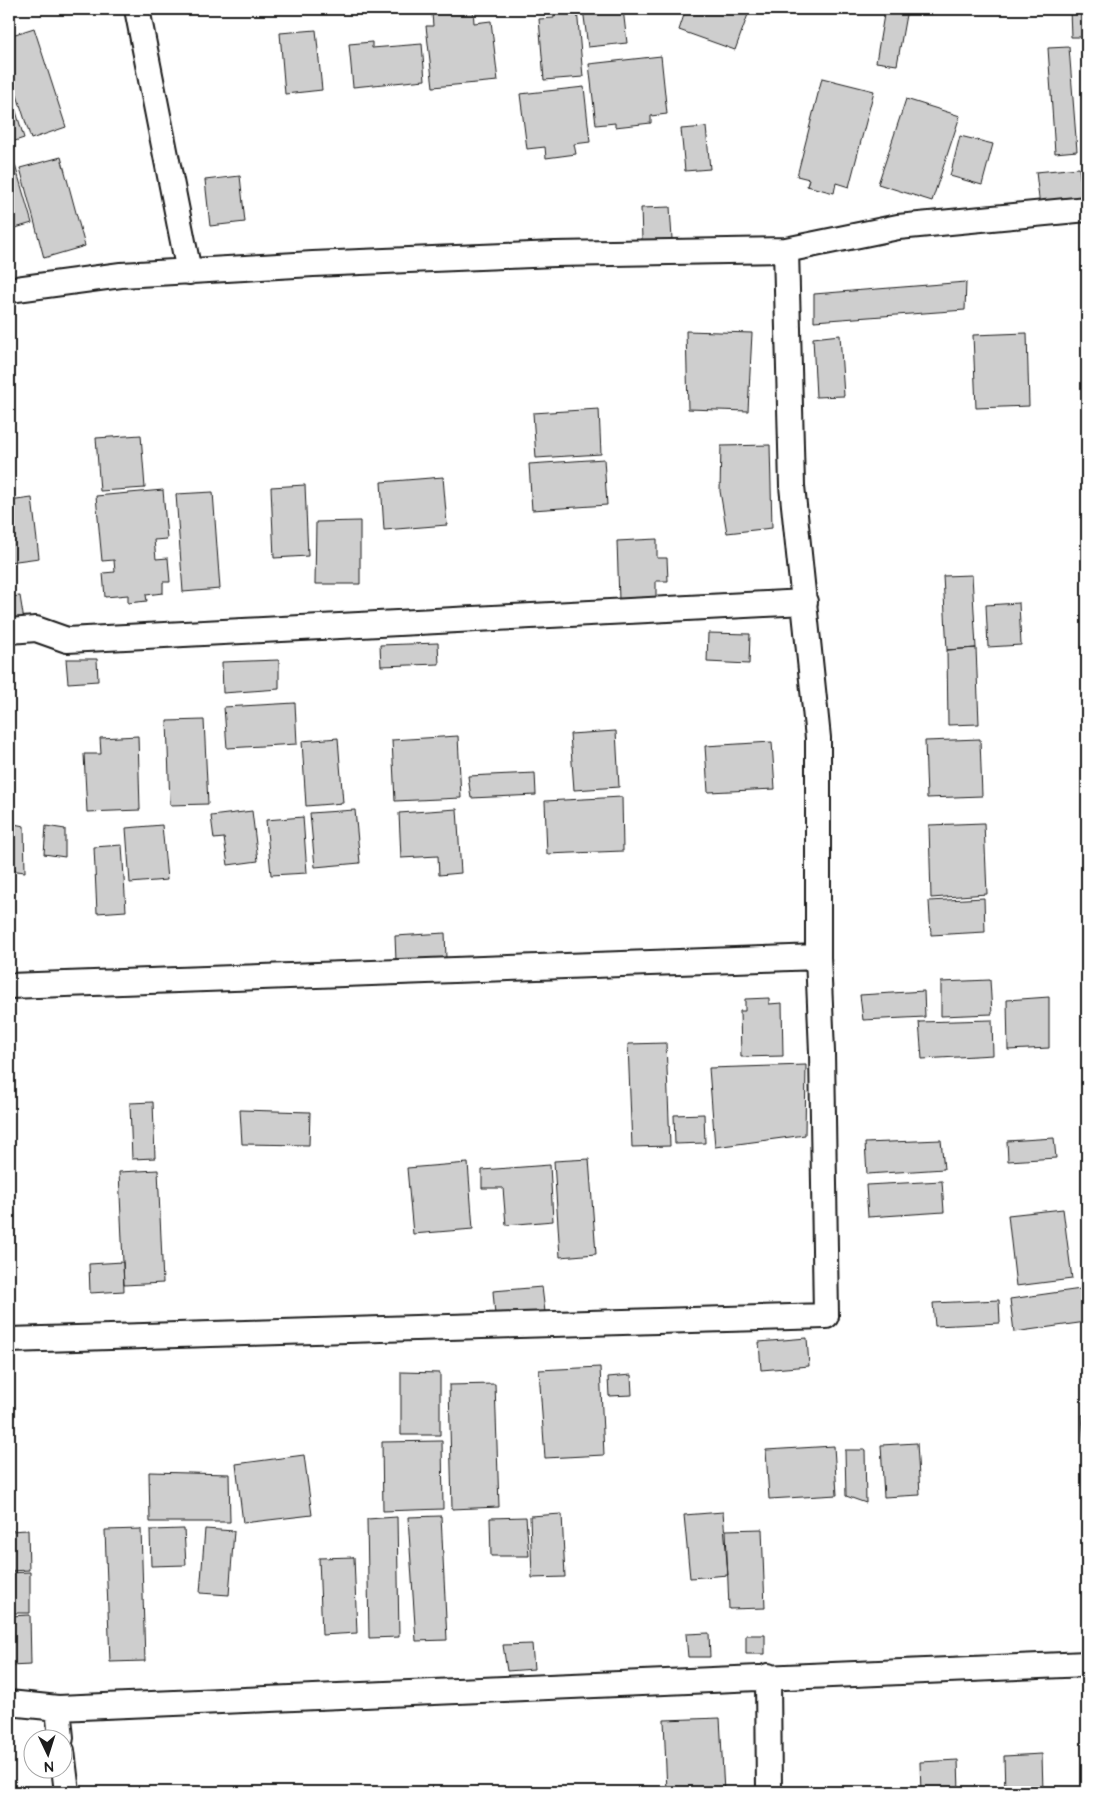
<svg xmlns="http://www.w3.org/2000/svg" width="1096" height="1801" viewBox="0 0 1096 1801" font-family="'Architects Daughter',sans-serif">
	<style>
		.building { fill: #cecece; stroke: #1c1c1c }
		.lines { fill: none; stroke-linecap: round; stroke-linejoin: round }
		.street-casing { stroke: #1c1c1c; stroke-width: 28 }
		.street { stroke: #fff; stroke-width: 24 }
	</style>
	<rect width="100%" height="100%" fill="#fff"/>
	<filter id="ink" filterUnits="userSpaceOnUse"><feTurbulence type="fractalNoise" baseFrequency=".02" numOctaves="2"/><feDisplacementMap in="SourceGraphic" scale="10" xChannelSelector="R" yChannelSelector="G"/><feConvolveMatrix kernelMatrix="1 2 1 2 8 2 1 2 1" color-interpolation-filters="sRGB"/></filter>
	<g filter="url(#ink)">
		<!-- building -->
		<path class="building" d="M473 9 474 23 491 21 498 81 433 87 426 26H433L432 13Z
			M553 9H577L583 77 544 80 539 19 554 18Z
			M583 9H623L627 43 588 47Z
			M686 9H750L735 50 679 30Z
			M885 9H907L897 65 876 62Z
			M1070 9H1087V37H1071Z
			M34 28 66 127 31 139 9 70V36Z
			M316 30 322 90 285 94 280 33Z
			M372 42V48L422 44 425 80 353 87 349 44Z
			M1069 47 1077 151 1055 153 1048 48Z
			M661 56 667 114 651 116V123L615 127V123L596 125 589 64Z
			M822 78 874 91 849 187 836 183 834 193 807 186 809 179 797 176Z
			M584 87 590 142 574 144 576 154 546 158 545 147 527 149 520 94Z
			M9 88 24 138 9 143Z
			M906 99 960 116 932 201 878 184Z
			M706 127 710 169 685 171 681 129Z
			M960 136 993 144 982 185 950 176Z
			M12 155 32 223 9 230V156Z
			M61 157 85 246 44 258 20 168Z
			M1079 168 1083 203 1040 207 1036 172Z
			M240 176 245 222 210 226 205 180Z
			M670 207 672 239 642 240 641 208Z
			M966 282 965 310 814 321V294Z
			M686 331 752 333 748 411 688 409Z
			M1027 333 1029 406 976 408 973 335Z
			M840 335 844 396 816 397 813 338Z
			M599 409 601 454 536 458 533 413Z
			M141 435 145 488 100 491 96 438Z
			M770 445 772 528 727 533 720 491 721 446Z
			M604 459 607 505 532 510 529 464Z
			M443 477 447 525 384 530 381 482Z
			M305 485 308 556 274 558 271 487Z
			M163 490 167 539 154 540 156 559 168 558 170 582H163V593L146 595 147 601 128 603V595L105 597 103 573 115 572 114 560 102 561 96 496Z
			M213 492 220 589 183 592 176 494Z
			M32 498 39 558 9 562V501Z
			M360 521V584H315L316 522Z
			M657 539V558H667L668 581H656V599L619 600 617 541Z
			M972 575 976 648 947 650 943 576Z
			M20 596 24 621 9 622V597Z
			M1019 603 1021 645 988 647 986 605Z
			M708 633 750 634 749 664 707 662Z
			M438 643 439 664 381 666 380 645Z
			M976 648 979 724 948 725 947 650Z
			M66 659H97L98 681 68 683Z
			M279 660V689L223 693 222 662Z
			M295 703 297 744 227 748 224 707Z
			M204 720 208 804 170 805 167 721Z
			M616 731 619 787 574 790 570 734Z
			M138 736 140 810 87 812 84 754H101L100 738Z
			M458 736 461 798 395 801 392 740Z
			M338 738 343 803 306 806 302 741Z
			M980 739 982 796 927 798 925 741Z
			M772 742 775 789 708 792 705 746Z
			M535 773 536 795 471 798 468 776Z
			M622 797 623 851 547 854 545 801Z
			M457 809 461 873 439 875 438 856 401 858 399 813Z
			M355 810 360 863 315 867 310 813Z
			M252 811 258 861 228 865 224 838 214 839 211 816Z
			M303 817 307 873 271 875 266 820Z
			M9 823 24 826 25 872 9 870Z
			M984 823 987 894 931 898 929 825Z
			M162 825 167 880 130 883 126 828Z
			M46 826 65 829V857L44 854Z
			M122 845 126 911 97 913 94 847Z
			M984 898 985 932 931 935 929 901Z
			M445 933 446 958 396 961 395 936Z
			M990 980 992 1014 941 1016V982Z
			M924 991 925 1017 863 1020 860 995Z
			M1049 997V1048L1008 1050 1007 1000Z
			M769 998V1004L782 1003 783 1056 741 1057 740 1011H745V999Z
			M992 1020 993 1055 922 1059 919 1022Z
			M666 1043 670 1146 632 1147 628 1044Z
			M806 1065 805 1135 715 1147 709 1068Z
			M153 1102 155 1158 132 1159 130 1103Z
			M240 1110 310 1112 309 1145 242 1144Z
			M704 1114 705 1143 675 1144 674 1115Z
			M1054 1138 1056 1158 1008 1161 1007 1141Z
			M941 1140 944 1169 867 1174 865 1143Z
			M589 1159 596 1254 560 1257 554 1161Z
			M468 1163 473 1229 413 1234 407 1168Z
			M550 1165 553 1221 506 1225 503 1188H482V1170Z
			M158 1170 163 1283 124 1285 119 1172Z
			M942 1181 944 1212 868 1217 866 1185Z
			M1063 1209 1072 1279 1016 1286 1008 1215Z
			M123 1262 124 1291 90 1293 89 1264Z
			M542 1287 545 1312 495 1315 493 1291Z
			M1081 1289 1086 1322 1014 1332 1010 1299Z
			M999 1300 1000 1323 935 1326 933 1303Z
			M807 1338 809 1366 761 1370 759 1342Z
			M600 1367 604 1455 545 1458 539 1370Z
			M401 1372 440 1373V1435H401Z
			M631 1375 632 1395 609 1396 608 1377Z
			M495 1384 499 1507 452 1509 449 1385Z
			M1087 1414V1488L1082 1415Z
			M442 1441 443 1509 383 1511 382 1442Z
			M917 1443 920 1495 884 1497 881 1445Z
			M834 1446 837 1495 769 1499 766 1450Z
			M845 1450H865L866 1503 846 1496Z
			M304 1455 312 1515 243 1523 236 1464Z
			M149 1472 229 1474 230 1522H150Z
			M1085 1501H1087V1540Z
			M723 1512 728 1575 690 1578 684 1515Z
			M562 1514 565 1577 532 1578 530 1516Z
			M441 1516 447 1640 416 1641 408 1517Z
			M397 1517 399 1637 369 1638 367 1519Z
			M526 1517 529 1556H491L490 1518Z
			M141 1529 145 1661 110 1662 105 1530Z
			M184 1529 186 1565 151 1566 150 1530Z
			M205 1529 234 1531 229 1595 200 1593Z
			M762 1529 765 1608 729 1609 726 1530Z
			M28 1530 29 1570 9 1571V1531Z
			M354 1557 357 1633 322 1635 319 1558Z
			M30 1572V1613H9V1573Z
			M30 1615 31 1665 9 1666V1616Z
			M709 1633 710 1657H688L686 1634Z
			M746 1635H765V1654H746Z
			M532 1644 534 1669 507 1671 503 1645Z
			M720 1718 724 1792H667L664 1720Z
			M1042 1754 1043 1792H1005L1004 1756Z
			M958 1760 959 1792H921L920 1762Z"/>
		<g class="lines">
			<!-- street casing -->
			<g class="street-casing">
				<path id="street" d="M137 9 189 272
					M9 290 121 275 313 264 555 254 786 250 898 227 1087 209
					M9 631 36 629 67 640 805 602
					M9 986 818 957
					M9 1340 826 1316 822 1052 818 957V738L792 486 786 250
					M768 1676 769 1792
					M9 1703 58 1708 1087 1664
					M58 1708 61 1738
					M62 1751 67 1792"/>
			</g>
			<!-- street -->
			<use href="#street" class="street"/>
		</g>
	</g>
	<!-- margin -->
	<rect width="1096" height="1801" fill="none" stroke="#fff" stroke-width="30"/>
	<rect x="15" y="15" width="1066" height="1771" fill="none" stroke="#1c1c1c" stroke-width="2" filter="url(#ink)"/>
	<!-- north arrow -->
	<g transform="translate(48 1754) rotate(176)"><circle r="24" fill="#ffffff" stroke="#a4a4a4"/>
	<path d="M0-4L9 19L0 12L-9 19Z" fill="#1c1c1c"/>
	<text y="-8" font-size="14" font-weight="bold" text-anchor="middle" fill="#1c1c1c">N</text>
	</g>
</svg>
